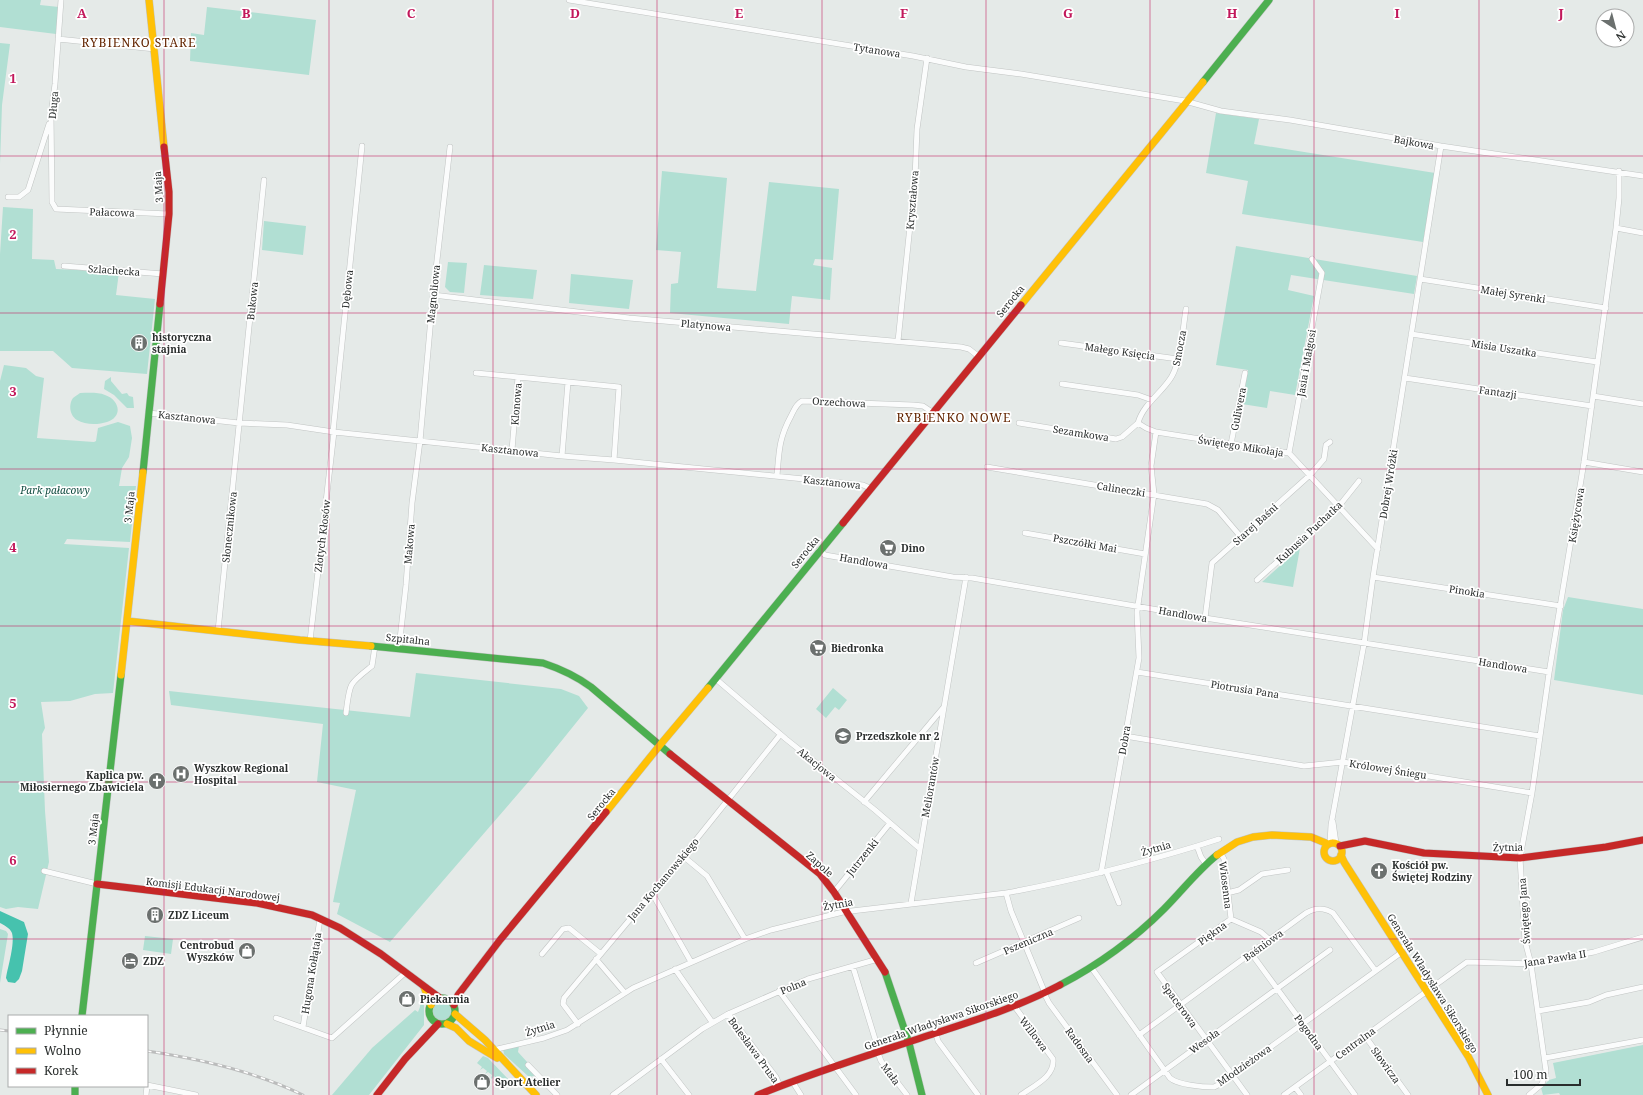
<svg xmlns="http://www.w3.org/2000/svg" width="1643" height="1095" viewBox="0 0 1643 1095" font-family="'Noto Serif',serif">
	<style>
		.green { fill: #b1dfd3 }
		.water { fill: #46c2ae }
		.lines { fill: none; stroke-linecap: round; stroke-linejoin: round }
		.street-casing { stroke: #c1c4c3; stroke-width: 6 }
		.fast-casing { stroke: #c1c4c3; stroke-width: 8 }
		.slow-casing { stroke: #c1c4c3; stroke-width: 8 }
		.jam-casing { stroke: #c1c4c3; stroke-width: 8 }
		.street { stroke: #fbfcfc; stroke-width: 5 }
		.fast { stroke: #4caf50; stroke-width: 7 }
		.slow { stroke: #ffc107; stroke-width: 7 }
		.jam { stroke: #c62828; stroke-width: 7 }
		.rail-casing { stroke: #bbbcbc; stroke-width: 3 }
		.rail { stroke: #fff; stroke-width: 1.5; stroke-dasharray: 4.5; stroke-linecap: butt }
		.grid { fill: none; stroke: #c2185b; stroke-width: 1; stroke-opacity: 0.55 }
		.labels { text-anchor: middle; stroke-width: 3.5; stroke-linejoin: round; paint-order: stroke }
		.street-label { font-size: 10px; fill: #2a2e2d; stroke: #fff }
		.poi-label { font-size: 10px; font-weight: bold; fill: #2a2e2d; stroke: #fff; text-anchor: start }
		.park-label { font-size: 10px; font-style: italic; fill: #0c493d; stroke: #fff }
		.quarter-label { font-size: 12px; letter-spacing: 1px; fill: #632500; stroke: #fff }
		.grid-label { font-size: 13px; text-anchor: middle; font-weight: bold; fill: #c2185b; stroke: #fff; stroke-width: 3.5; stroke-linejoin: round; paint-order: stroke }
	</style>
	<rect width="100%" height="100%" fill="#e5eae8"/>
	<!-- green -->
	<path class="green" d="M0 0H41L40 5 59 7 56 34 0 27Z
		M207 7 316 20 309 75 190 61 191 33 204 35Z
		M0 43 10 44 2 105 0 164Z
		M1216 113 1259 119 1254 144 1435 173 1423 242 1242 214 1248 181 1206 173Z
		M662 171 727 178 717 288 756 291 769 182 839 189 833 260 815 259 813 265 832 268 830 300 792 296 789 324 670 313 671 284 678 283 681 252 656 250Z
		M3 207 33 209 32 259 54 260 56 269 119 272 116 295 155 299 147 374 72 368 53 351H0V254Z
		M264 221 306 226 303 255 262 250Z
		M1236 246 1417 276 1414 294 1291 275 1288 290 1314 296 1295 395 1270 391 1267 408 1242 404 1248 370 1216 365Z
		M448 262 467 263 464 293 450 292 445 287Z
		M484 265 537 270 533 299 480 295Z
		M571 274 633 280 629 309 569 303Z
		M4 365 26 368 36 376 44 378 37 438 94 442 96 441 98 428 118 422 130 426 132 438 129 457 122 468 119 486H136L130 542 67 539 64 544 129 548 113 693 95 694 70 701 41 702 45 728 42 734 45 811 49 862 38 909 18 907 6 909 0 907V381Z
		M111 377V381L122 394 127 393 129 396 133 397 134 408H127L114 395 104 389 105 381Z
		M80 393C88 393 98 392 105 395 120 400 123 417 107 422 98 425 85 425 77 420 70 416 68 405 73 398 75 396 78 395 80 393Z
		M1300 548 1293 587 1262 582Z
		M1568 597 1643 609V695L1554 680 1563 610Z
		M416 673 561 689 579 696 588 708 530 780 390 942 337 914 340 903 333 902 356 790 317 782 323 724 171 705 169 691 410 717Z
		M833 688 847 700 839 710 835 707 826 718 816 709Z
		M0 929 6 931 8 934 0 983Z
		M145 936 173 939 171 954 143 950Z
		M421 993 424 996V1025L369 1095H332L372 1048 415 1010 418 1012 420 1007Z
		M432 1011a10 10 0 1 1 20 0a10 10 0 1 1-20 0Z
		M1643 1045V1095H1560L1559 1093 1543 1095 1541 1088 1549 1080 1556 1078 1553 1063Z
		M519 1046 518 1052 528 1063 526 1066 537 1075 529 1077 504 1054 503 1049Z
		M483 1056 488 1058 509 1080 499 1087 497 1085 499 1081 494 1076 492 1079 491 1078 492 1075 488 1072 485 1074 487 1071 483 1068 480 1070 482 1067 477 1063Z"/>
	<!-- water -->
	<path class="water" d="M0 911 24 922 28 934 22 971 19 979 15 983 8 982 6 978C8 966 15 944 12 933 10 928 4 925 0 923Z"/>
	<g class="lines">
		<!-- street casing -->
		<g class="street-casing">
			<path id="street" d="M61 0 55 84 51 115 52 202 56 209 169 214
				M569 0 913 56 966 67 1021 74 1185 101 1221 111 1290 120 1441 146 1643 176
				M58 39 155 49
				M8 197H19L28 190 49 124
				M1616 228 1643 233
				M64 266 163 274
				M1420 279 1606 308
				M433 295 629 318 961 347 969 349 978 356
				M1411 334 1597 362
				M898 341 915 178 917 129 927 58
				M1061 343 1178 359
				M476 373 518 377 512 450
				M518 377 619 387 614 460
				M1405 378 1592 406
				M1062 384 1138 395 1152 400
				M1593 396 1643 404
				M149 413 239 423 287 425 334 432 562 456 614 460 863 485 870 488
				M1019 423 1116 439 1122 437 1138 423
				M1138 423 1146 428 1156 432 1289 453 1378 549
				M1138 423C1143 404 1163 392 1172 376 1181 360 1183 327 1186 309
				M333 432 362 146
				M1231 444 1245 373
				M1289 453 1322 273 1312 259
				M562 456 568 382
				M1584 462 1643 472
				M987 467 1207 504 1218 510 1241 537
				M777 476C779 451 779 438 791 416 794 410 796 404 802 401L913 405 923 406 932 412
				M1025 533 1145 554
				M819 550 825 555 953 577 972 578 1205 618 1549 672
				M1373 577 1561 606
				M1257 580 1339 506 1359 481
				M1205 618 1212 563 1310 475 1324 459 1326 445 1330 442
				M218 631 264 180
				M310 641 334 432
				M399 648 406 585 412 503 420 441 433 295 450 147
				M1137 672 1540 736
				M716 679 786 739 875 810 919 848
				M346 713C350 682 348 685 372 666L375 646
				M1125 736 1304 766 1343 762 1532 793
				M864 802 943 708
				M1333 822 1336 843
				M1330 843 1331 825 1364 644 1373 577 1441 146
				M1197 846 1219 839
				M1220 852 1224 859 1231 919
				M683 856 707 876 745 939
				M44 871 97 884
				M1106 871 1119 903
				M1101 873 1139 658 1137 612 1154 494 1151 466 1156 432
				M834 892 890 823
				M652 893 691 962
				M1006 893 1011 911 1045 993
				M1227 893 1239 890 1262 874 1288 870
				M911 903 966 577
				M1400 949 1408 945
				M1251 953 1355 1095
				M542 954 563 929 569 928 601 954
				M596 959 625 993
				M976 963 1079 918
				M853 967 879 1052
				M1091 967 1170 1078C1178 1085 1203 1087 1214 1087L1218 1085 1402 952
				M675 969 712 1022
				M779 991 856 1095
				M1044 993 1049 1003 1117 1095
				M1015 1007 1053 1059C1055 1077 1033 1086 1021 1095
				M1538 1011 1589 1002 1606 995 1643 987
				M728 1014 776 1077 780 1086
				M276 1018 332 1038 406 972
				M578 1024 563 1004 564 998 683 856 780 735
				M303 1027 320 919
				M936 1034 938 1041 978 1095
				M1139 1035 1306 913C1315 908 1323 907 1333 913L1375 970
				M1365 1036 1408 1095
				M493 1050 544 1038 567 1030 633 988 745 939 771 930 843 912 1006 893C1071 881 1134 865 1197 846L1201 857 1206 864
				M878 1053 881 1061 907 1095
				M1545 1058 1643 1040
				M661 1059 689 1095
				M528 1065 557 1095
				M792 1081 801 1095
				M147 1085 196 1095
				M1295 1087 1301 1095
				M146 1095 147 1086
				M613 1095 702 1029 728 1014 808 979 878 959
				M1131 1095 1330 950
				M1247 1095 1157 972 1231 919 1261 932 1270 940
				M1284 1095 1467 962 1531 964 1594 952 1643 937
				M1529 1095 1542 1084 1546 1071 1531 964 1525 941 1520 858 1532 793 1549 673 1584 462 1616 228 1619 198V171"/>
		</g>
		<!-- fast casing -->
		<g class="fast-casing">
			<path id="fast" d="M1203 82 1269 0
				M143 472 160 304
				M371 646 543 663C561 669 576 676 591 687L670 754
				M708 688 843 523
				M885 972 909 1043 922 1095
				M1060 985C1098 965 1134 939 1164 909 1182 891 1197 871 1217 855
				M429 1011a13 13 0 1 1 26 0a13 13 0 1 1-26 0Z
				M82 1016 121 675
				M75 1086V1095"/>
		</g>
		<!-- slow casing -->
		<g class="slow-casing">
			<path id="slow" d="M149 0 164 147
				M1021 305 1203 82
				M127 621 300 640 371 646
				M121 675 143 472
				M606 812 660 745 708 688
				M1324 852a9 9 0 1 1 18 0a9 9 0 1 1-18 0Z
				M1217 855 1237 842 1253 837 1272 835 1311 837 1328 844
				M1341 855 1344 862 1468 1056 1488 1095
				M424 987 431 1005
				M455 1014 485 1040 536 1095
				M447 1024 456 1028 469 1041 497 1058"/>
		</g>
		<!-- jam casing -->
		<g class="jam-casing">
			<path id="jam" d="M160 304 169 214V192L164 147
				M843 523 1021 305
				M670 754 820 874 834 892 885 972
				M1340 846 1365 841 1424 853 1520 858 1606 847 1643 840
				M97 884 257 903 312 915 340 928 381 954 440 998
				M454 1005 458 995 500 940 606 812
				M377 1095 405 1059 438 1024
				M758 1095C816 1071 876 1053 936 1033 979 1019 1020 1006 1060 985"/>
		</g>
		<!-- street -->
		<use href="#street" class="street"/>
		<!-- fast -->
		<use href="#fast" class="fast"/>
		<!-- slow -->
		<use href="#slow" class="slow"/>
		<!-- jam -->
		<use href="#jam" class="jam"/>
		<!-- rail casing -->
		<g class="rail-casing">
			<path id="rail" d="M0 1030 9 1031
				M147 1051C201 1059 254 1071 303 1095"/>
		</g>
		<!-- rail -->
		<use href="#rail" class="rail"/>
	</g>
	<!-- grid -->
	<path class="grid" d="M164 0V1095M329 0V1095M493 0V1095M657 0V1095M822 0V1095M986 0V1095M1150 0V1095M1314 0V1095M1479 0V1095M0 156H1643M0 313H1643M0 469H1643M0 626H1643M0 782H1643M0 939H1643"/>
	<!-- icons -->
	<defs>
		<g id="building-disc" transform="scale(0.9)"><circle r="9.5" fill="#6b706e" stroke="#fff"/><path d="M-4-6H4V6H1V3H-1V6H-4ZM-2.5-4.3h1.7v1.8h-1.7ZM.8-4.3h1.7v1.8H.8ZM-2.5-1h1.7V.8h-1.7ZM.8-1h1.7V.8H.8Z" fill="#fff"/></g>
		<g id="supermarket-disc" transform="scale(0.9)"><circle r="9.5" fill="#6b706e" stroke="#fff"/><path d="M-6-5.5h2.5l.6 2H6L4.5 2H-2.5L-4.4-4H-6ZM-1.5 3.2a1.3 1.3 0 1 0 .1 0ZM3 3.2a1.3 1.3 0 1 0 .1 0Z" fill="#fff"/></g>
		<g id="school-disc" transform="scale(0.9)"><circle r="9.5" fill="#6b706e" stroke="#fff"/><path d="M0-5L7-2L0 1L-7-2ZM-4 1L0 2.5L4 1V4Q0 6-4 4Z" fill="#fff"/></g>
		<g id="hospital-disc" transform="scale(0.9)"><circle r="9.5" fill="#6b706e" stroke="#fff"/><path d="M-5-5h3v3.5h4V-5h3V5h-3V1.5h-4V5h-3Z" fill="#fff"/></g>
		<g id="church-disc" transform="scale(0.9)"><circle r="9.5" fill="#6b706e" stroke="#fff"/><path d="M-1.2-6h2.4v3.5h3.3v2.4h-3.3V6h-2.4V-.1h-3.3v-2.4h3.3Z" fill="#fff"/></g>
		<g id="shop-disc" transform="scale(0.9)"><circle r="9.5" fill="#6b706e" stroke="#fff"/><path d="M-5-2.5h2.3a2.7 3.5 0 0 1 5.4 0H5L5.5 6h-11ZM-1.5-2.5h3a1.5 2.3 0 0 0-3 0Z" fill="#fff"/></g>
		<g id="hotel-disc" transform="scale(0.9)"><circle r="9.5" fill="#6b706e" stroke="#fff"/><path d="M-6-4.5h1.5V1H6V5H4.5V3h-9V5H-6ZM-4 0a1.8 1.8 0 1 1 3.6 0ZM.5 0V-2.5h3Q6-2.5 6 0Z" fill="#fff"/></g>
	</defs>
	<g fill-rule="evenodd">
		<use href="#building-disc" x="139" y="343"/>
		<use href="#supermarket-disc" x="888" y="548"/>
		<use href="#supermarket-disc" x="818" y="648"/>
		<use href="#school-disc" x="843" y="736"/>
		<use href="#hospital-disc" x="181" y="774"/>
		<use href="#church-disc" x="157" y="781"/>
		<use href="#church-disc" x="1379" y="871"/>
		<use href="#building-disc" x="155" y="915"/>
		<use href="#shop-disc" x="247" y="951"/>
		<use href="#hotel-disc" x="130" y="961"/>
		<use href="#shop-disc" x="407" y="999"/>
		<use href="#shop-disc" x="482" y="1082"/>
	</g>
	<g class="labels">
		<!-- street labels -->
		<g class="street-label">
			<text transform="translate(877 50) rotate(9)" y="4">Tytanowa</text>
			<text transform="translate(53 105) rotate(-85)" y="4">Długa</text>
			<text transform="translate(1414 142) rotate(10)" y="4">Bajkowa</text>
			<text transform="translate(158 187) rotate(-94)" y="4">3 Maja</text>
			<text transform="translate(912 200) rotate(-85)" y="4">Kryształowa</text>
			<text transform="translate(112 212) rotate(2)" y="4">Pałacowa</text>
			<text transform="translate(114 270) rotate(4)" y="4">Szlachecka</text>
			<text transform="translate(347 289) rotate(-84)" y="4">Dębowa</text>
			<text transform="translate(433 294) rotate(-84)" y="4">Magnoliowa</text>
			<text transform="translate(1513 294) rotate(9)" y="4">Małej Syrenki</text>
			<text transform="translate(252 301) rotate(-84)" y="4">Bukowa</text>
			<text transform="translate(1010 301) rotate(-51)" y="4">Serocka</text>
			<text transform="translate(706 325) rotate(5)" y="4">Platynowa</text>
			<text transform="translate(1179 348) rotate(-79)" y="4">Smocza</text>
			<text transform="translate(1504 348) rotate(9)" y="4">Misia Uszatka</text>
			<text transform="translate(1120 351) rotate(8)" y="4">Małego Księcia</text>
			<text transform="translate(1306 363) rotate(-80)" y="4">Jasia i Małgosi</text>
			<text transform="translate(1498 392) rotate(8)" y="4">Fantazji</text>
			<text transform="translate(839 402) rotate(3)" y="4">Orzechowa</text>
			<text transform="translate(516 404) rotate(-85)" y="4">Klonowa</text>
			<text transform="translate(1238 409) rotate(-79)" y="4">Guliwera</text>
			<text transform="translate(187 417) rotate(6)" y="4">Kasztanowa</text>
			<text transform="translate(1081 433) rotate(9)" y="4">Sezamkowa</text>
			<text transform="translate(1241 446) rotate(9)" y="4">Świętego Mikołaja</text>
			<text transform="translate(510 450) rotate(6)" y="4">Kasztanowa</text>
			<text transform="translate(832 482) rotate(6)" y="4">Kasztanowa</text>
			<text transform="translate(1388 484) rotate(-81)" y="4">Dobrej Wróżki</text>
			<text transform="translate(1121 489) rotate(9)" y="4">Calineczki</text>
			<text transform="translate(129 507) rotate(-84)" y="4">3 Maja</text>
			<text transform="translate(1576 515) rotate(-81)" y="4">Księżycowa</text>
			<text transform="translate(1255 524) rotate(-42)" y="4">Starej Baśni</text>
			<text transform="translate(229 527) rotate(-84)" y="4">Słonecznikowa</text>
			<text transform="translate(1309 532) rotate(-43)" y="4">Kubusia Puchatka</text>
			<text transform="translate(322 536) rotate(-83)" y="4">Złotych Kłosów</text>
			<text transform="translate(1085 543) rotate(10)" y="4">Pszczółki Mai</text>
			<text transform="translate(409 544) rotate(-85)" y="4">Makowa</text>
			<text transform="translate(805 552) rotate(-51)" y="4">Serocka</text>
			<text transform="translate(864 561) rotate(10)" y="4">Handlowa</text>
			<text transform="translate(1467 591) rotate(9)" y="4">Pinokia</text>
			<text transform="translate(1183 614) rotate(10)" y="4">Handlowa</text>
			<text transform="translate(408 639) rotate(6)" y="4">Szpitalna</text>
			<text transform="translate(1503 665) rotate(9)" y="4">Handlowa</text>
			<text transform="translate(1245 689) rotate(9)" y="4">Piotrusia Pana</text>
			<text transform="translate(1124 740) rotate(-80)" y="4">Dobra</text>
			<text transform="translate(817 764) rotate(39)" y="4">Akacjowa</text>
			<text transform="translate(1388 769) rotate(9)" y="4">Królowej Śniegu</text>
			<text transform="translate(930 787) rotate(-80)" y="4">Meliorantów</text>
			<text transform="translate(601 804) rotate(-51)" y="4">Serocka</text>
			<text transform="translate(93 829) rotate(-84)" y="4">3 Maja</text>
			<text transform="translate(1508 847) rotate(-1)" y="4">Żytnia</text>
			<text transform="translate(1156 848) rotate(-16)" y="4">Żytnia</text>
			<text transform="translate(862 857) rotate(-51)" y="4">Jutrzenki</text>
			<text transform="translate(820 864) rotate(42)" y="4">Zapole</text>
			<text transform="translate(663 879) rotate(-50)" y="4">Jana Kochanowskiego</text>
			<text transform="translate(1226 885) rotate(83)" y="4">Wiosenna</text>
			<text transform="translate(213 889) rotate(7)" y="4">Komisji Edukacji Narodowej</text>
			<text transform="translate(838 904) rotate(-10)" y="4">Żytnia</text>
			<text transform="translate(1524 911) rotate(-94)" y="4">Świętego Jana</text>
			<text transform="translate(1212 933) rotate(-36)" y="4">Piękna</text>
			<text transform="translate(1028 941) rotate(-23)" y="4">Pszeniczna</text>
			<text transform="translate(1263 945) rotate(-36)" y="4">Baśniowa</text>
			<text transform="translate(1555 958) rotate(-9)" y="4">Jana Pawła II</text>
			<text transform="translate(311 973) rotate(-81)" y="4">Hugona Kołłątaja</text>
			<text transform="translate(1433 983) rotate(58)" y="4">Generała Władysława Sikorskiego</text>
			<text transform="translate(793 986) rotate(-22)" y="4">Polna</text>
			<text transform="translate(1180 1005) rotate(54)" y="4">Spacerowa</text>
			<text transform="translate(941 1020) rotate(-19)" y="4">Generała Władysława Sikorskiego</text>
			<text transform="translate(540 1028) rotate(-17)" y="4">Żytnia</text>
			<text transform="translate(1309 1032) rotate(54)" y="4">Pogodna</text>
			<text transform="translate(1034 1034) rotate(53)" y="4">Willowa</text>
			<text transform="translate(1204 1041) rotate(-36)" y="4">Wesoła</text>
			<text transform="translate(1355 1043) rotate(-36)" y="4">Centralna</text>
			<text transform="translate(1080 1045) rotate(54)" y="4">Radosna</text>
			<text transform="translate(754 1050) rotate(54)" y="4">Bolesława Prusa</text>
			<text transform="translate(1244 1065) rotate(-35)" y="4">Młodzieżowa</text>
			<text transform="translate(1386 1065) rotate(54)" y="4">Słowicza</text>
			<text transform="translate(891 1074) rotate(53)" y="4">Mała</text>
		</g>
		<!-- poi labels -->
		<g class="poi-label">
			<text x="152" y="341">historyczna<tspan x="152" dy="12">stajnia</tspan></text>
			<text x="901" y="552">Dino</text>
			<text x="831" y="652">Biedronka</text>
			<text x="856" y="740">Przedszkole nr 2</text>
			<text x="194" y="772">Wyszkow Regional<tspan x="194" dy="12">Hospital</tspan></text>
			<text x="144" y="779" text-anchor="end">Kaplica pw.<tspan x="144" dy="12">Miłosiernego Zbawiciela</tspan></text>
			<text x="1392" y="869">Kościół pw.<tspan x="1392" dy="12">Świętej Rodziny</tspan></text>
			<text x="168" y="919">ZDZ Liceum</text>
			<text x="234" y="949" text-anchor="end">Centrobud<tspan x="234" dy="12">Wyszków</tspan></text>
			<text x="143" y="965">ZDZ</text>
			<text x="420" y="1003">Piekarnia</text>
			<text x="495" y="1086">Sport Atelier</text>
		</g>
		<!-- park labels -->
		<g class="park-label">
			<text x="55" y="494">Park pałacowy</text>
		</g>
		<!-- quarter labels -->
		<g class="quarter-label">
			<text x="139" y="47">RYBIENKO STARE</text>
			<text x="954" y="422">RYBIENKO NOWE</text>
		</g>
	</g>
	<g class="grid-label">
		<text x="82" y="18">A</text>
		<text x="246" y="18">B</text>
		<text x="411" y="18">C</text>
		<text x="575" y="18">D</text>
		<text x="739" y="18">E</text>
		<text x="904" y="18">F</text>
		<text x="1068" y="18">G</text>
		<text x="1232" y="18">H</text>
		<text x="1397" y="18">I</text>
		<text x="1561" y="18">J</text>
		<text x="13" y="83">1</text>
		<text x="13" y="239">2</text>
		<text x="13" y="396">3</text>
		<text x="13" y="552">4</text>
		<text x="13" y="708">5</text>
		<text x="13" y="865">6</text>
	</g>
	<!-- legend -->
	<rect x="8" y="1015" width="140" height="72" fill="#ffffff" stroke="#aaabab"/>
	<rect x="16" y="1028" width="20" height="6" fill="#4caf50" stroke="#aaabab"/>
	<text x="44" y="1035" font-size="12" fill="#2a2e2d">Płynnie</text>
	<rect x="16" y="1048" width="20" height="6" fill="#ffc107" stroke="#aaabab"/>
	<text x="44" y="1055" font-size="12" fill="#2a2e2d">Wolno</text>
	<rect x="16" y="1068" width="20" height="6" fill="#c62828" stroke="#aaabab"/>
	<text x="44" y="1075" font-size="12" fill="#2a2e2d">Korek</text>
	<!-- north arrow -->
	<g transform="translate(1615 28) rotate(144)"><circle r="19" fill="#ffffff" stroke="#aaabab"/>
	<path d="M0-3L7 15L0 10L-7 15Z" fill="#6b706e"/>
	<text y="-6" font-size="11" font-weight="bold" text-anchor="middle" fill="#2a2e2d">N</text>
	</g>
	<!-- scale -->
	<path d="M1507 1079v6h73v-6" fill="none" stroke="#2a2e2d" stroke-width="2"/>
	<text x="1513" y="1079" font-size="12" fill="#2a2e2d" stroke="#ffffff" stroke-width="3" paint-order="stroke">100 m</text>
</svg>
